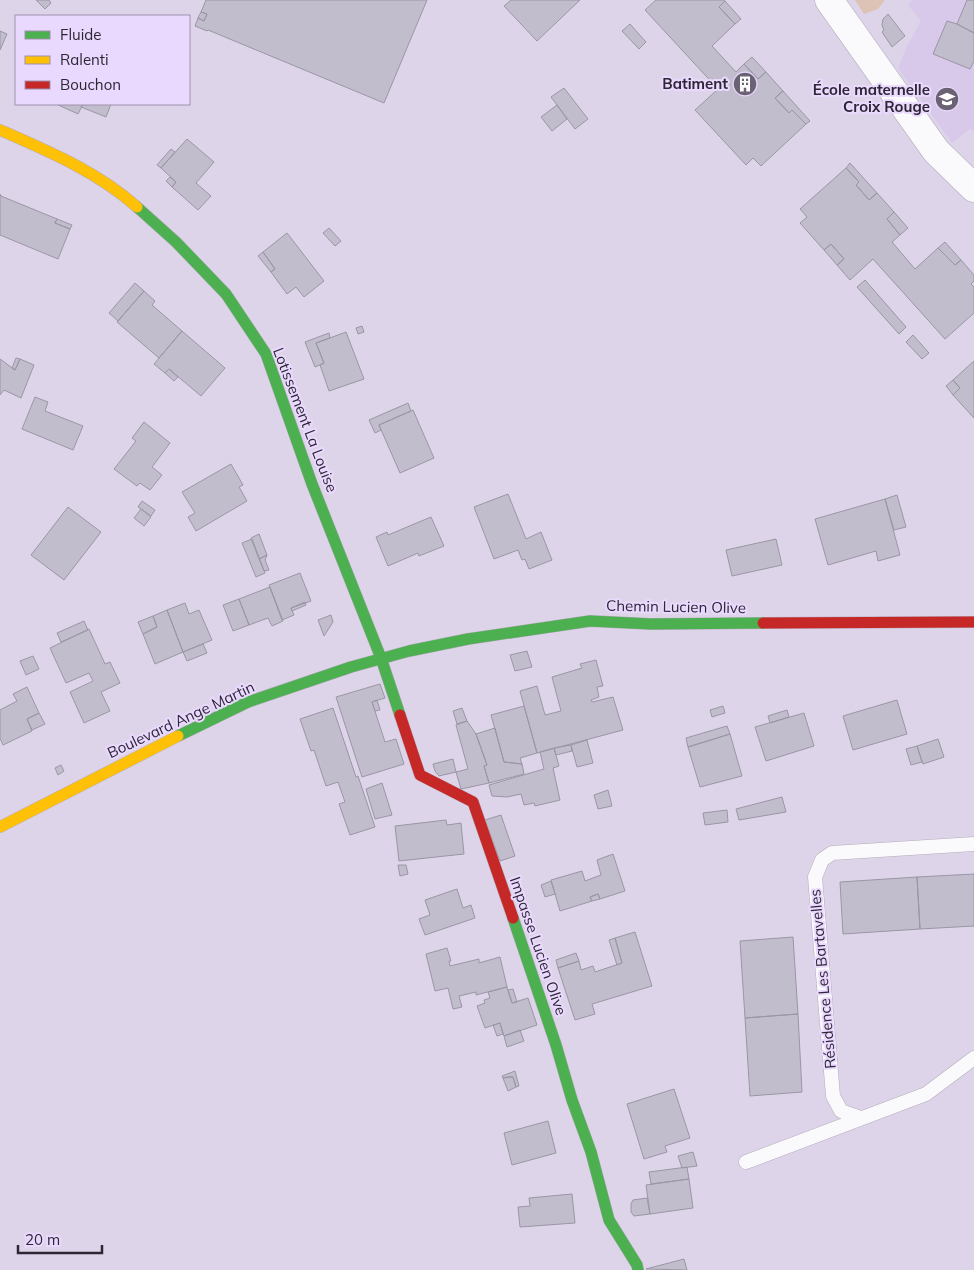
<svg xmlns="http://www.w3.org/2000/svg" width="974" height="1270" viewBox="0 0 974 1270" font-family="Mulish,sans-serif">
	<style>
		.built { fill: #d8c9ea }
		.green { fill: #ddc2b6 }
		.building { fill: #c1bdcd; stroke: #9a96a5 }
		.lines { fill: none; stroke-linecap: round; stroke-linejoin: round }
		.lane-casing { stroke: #b3abbb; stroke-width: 15 }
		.street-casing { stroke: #b3abbb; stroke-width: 29 }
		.fast-casing { stroke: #b3abbb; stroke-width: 12 }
		.slow-casing { stroke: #b3abbb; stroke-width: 12 }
		.jam-casing { stroke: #b3abbb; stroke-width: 12 }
		.path { stroke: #dbd7de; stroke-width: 3; stroke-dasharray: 1 4; stroke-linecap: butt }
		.lane { stroke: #faf9fc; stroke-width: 14 }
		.street { stroke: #faf9fc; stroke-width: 28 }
		.fast { stroke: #4caf50; stroke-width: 11 }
		.slow { stroke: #ffc107; stroke-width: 11 }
		.jam { stroke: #c62828; stroke-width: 11 }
		.labels { text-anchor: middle; stroke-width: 4; stroke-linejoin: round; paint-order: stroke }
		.poi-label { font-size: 15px; font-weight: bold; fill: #2d2634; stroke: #ead9fe; text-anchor: end }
		.street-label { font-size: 15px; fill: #2d2634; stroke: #ead9fe }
	</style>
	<rect width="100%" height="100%" fill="#ded4e9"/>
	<!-- built -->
	<path class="built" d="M912 0H974V131L970 129 952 143 898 68 907 46 921 21 908 5Z"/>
	<!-- green -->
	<path class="green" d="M855 0H885L878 9 864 14Z"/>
	<!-- building -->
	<path class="building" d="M36 0H49L51 3 45 9Z
		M206 0H427L384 103 208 30 207 31 195 26 198 18 204 21 207 14 201 12Z
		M511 0H580L537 41 504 6Z
		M656 0H724L725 1 719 7 735 24 712 46 736 72 744 64 758 79 766 72 783 91 775 98 789 113 792 110 806 124 761 166 753 158 746 165 695 110 718 89 645 10Z
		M967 0H974V33L957 24Z
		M725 1 741 19 735 24 719 7Z
		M201 12 207 14 204 21 198 18Z
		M888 14 905 36 892 47 882 32 884 30 882 25 883 19Z
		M947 21 957 24 974 33V61L970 69 933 54Z
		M630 24 646 42 639 49 622 31Z
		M0 31 7 34 0 50Z
		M752 57 766 72 758 79 744 64Z
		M564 88 588 119 575 129 551 97Z
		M783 91 810 121 806 124 792 110 789 113 775 98Z
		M56 104H83L78 114Z
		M83 104H111L106 117 81 107Z
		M557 105 567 119 552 131 541 117Z
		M187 139 214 162 196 183 211 196 198 210 172 187 176 182 161 168Z
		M171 149 175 152 161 168 157 165Z
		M850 163 877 193 869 200 856 185 859 182 846 168Z
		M846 168 859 182 856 185 869 200 877 193 894 212 887 219 900 235 892 242 915 269 938 248 955 265 961 260 974 275V281L971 284 974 287V313L945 339 873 259 850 280 837 265 844 259 831 244 824 250 800 223 807 217 800 209Z
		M170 177 176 182 172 187 166 181Z
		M0 194 1 196 57 219 55 223 70 229 58 259 0 235Z
		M894 212 908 228 900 235 887 219Z
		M57 219 72 225 70 229 55 223Z
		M329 228 341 241 335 246 323 233Z
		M287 233 324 281 304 297 296 287 287 294 271 272 275 269 263 252Z
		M945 242 961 260 955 265 938 248Z
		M831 244 844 259 837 265 824 250Z
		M263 252 275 269 271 272 258 256Z
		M865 280 906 327 899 334 857 287Z
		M135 283 144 291 118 321 109 313Z
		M144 291 155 301 152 305 182 331 159 358 117 322Z
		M362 326 364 332 358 334 356 328Z
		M182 331 225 368 201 396 169 369 165 373 154 364Z
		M346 332 364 379 329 391 320 365 324 363 316 343Z
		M329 333 330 338 316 343 324 363 315 367 305 342Z
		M913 335 929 353 922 359 906 342Z
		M16 358 20 359 15 370 12 368Z
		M0 359 15 370 20 359 34 365 21 398 4 390 0 395Z
		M974 361V418L953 395 960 388 953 380Z
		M169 369 178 377 174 381 165 373Z
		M953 380 960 388 953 395 946 386Z
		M35 397 48 402 45 411 83 426 73 450 22 429Z
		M408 403 411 411 379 425 381 430 375 433 369 420Z
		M413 410 434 458 400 473 379 425Z
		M144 422 170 443 152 467 162 475 150 490 140 483 137 486 114 469 136 441 132 438Z
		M231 464 243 485 239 487 247 501 196 531 188 517 195 513 182 492Z
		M508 494 526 539 541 532 552 560 529 569 525 559 522 560 518 550 494 559 474 507Z
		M897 495 906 527 894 530 885 499Z
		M885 499 900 555 878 561 876 551 828 565 815 519Z
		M142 501 155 510 151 516 138 507Z
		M68 507 101 532 64 580 31 555Z
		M141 509 151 517 144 526 134 518Z
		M431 517 444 546 419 556 418 553 388 566 376 537 387 532 388 535Z
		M259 534 267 555 259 559 251 538Z
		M252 539 265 573 256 577 242 543Z
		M776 539 782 565 732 576 726 550Z
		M267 555 265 560 269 570 264 571 259 559Z
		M300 573 311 601 291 608 294 615 282 620 269 585Z
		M270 587 283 621 272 626 268 618 249 625 239 599Z
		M239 599 249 625 233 631 223 605Z
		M305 602 306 605 292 611 291 608Z
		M185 603 189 614 199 610 212 640 183 652 167 610Z
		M167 610 183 652 155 664 143 634 157 627 153 616Z
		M331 615 333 622 324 636 318 620Z
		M153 616 157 627 143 634 138 622Z
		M84 621 88 630 61 642 57 633Z
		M89 629 105 664 110 662 120 683 101 692 110 711 84 723 70 692 93 681 89 673 66 683 50 648Z
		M203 644 207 653 187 661 183 652Z
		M527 651 532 667 515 671 510 655Z
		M33 656 39 669 26 675 20 661Z
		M596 660 603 686 597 687 599 697 591 700 592 702 613 697 623 730 537 753 520 691 537 686 545 715 561 711 552 677 582 668 580 664Z
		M380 684 385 698 372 702 385 742 396 739 404 764 362 777 336 697Z
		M27 687 39 713 27 719 32 731 3 745 0 738V710L17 701 13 694Z
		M377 700 380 710 375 711 372 702Z
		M897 700 907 734 853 750 843 716Z
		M524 706 537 753 520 758 522 764 504 762 491 715Z
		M723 706 725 713 712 717 710 710Z
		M333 708 356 777 358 776 375 827 350 835 339 804 345 802 338 782 326 786 314 750 311 751 300 719Z
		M462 708 467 721 457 724 453 711Z
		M787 710 789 717 770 723 768 716Z
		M39 713 45 724 32 730 27 719Z
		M804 713 814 746 766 761 755 727Z
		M467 721 476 734 487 765 484 766 489 783 461 789 456 772 468 769 456 725Z
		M727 726 730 734 688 747 686 738Z
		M495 728 504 762 522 764 524 774 489 783 484 766 487 765 476 734Z
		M730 734 742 776 700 787 688 747Z
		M938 739 944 757 923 764 917 746Z
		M587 740 593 763 577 767 571 745Z
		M571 745 572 751 556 755 554 748Z
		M917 746 922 762 911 765 906 749Z
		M554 748 559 766 553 768 560 800 535 806 534 803 524 805 521 794 507 797 492 796 489 785 544 769 540 752Z
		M453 759 456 772 439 776 435 771 433 764Z
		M61 765 64 771 58 775 55 768Z
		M382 783 392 815 375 819 366 789Z
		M608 790 612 806 598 809 594 795Z
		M782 797 786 812 739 820 736 809Z
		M727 810 728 822 705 825 703 813Z
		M501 815 515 856 500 861 485 820Z
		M446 820 447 825 461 823 464 854 399 861 395 826Z
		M613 854 625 891 600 899 598 894 590 897 592 901 560 911 551 880 582 871 585 881 601 875 597 860Z
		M398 865H406L408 874 400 876Z
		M974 874V926L920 929 917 877Z
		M917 877 920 929 843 934 840 882Z
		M551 881 555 894 545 897 541 885Z
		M457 889 463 908 471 905 475 918 425 935 419 919 430 915 425 900Z
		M598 894 600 899 592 901 590 897Z
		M635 932 652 986 592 1004 595 1014 575 1020 558 968 579 961 581 970 593 966 595 972 622 963 615 938Z
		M793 937 798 1014 745 1018 740 941Z
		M615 938 622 963 617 965 609 940Z
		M447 948 451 961H449L450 966 479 959V963L500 957 507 987 476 995V992L459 996 462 1007 453 1009 448 988 435 991 426 954Z
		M576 953 579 961 558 968 556 960Z
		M507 987 512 1003 528 998 537 1025 504 1036 500 1023 485 1028 477 1006 485 1003 484 1000 490 998 488 992Z
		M513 989 517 1002 512 1003 508 990Z
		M798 1014 802 1092 750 1096 745 1018Z
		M500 1023 503 1034 497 1036 493 1025Z
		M520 1030 524 1041 507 1047 504 1036Z
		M515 1071 519 1086 516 1087 513 1077H509L503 1078 502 1076Z
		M509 1077H513L516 1087 508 1091 503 1078Z
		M674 1089 690 1138 665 1146 667 1152 644 1159 627 1104Z
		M548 1121 556 1153 512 1165 504 1133Z
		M693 1152 697 1166 682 1168 678 1156Z
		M687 1167 689 1179 651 1184 649 1172Z
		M689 1179 693 1208 650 1214 646 1185Z
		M572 1194 575 1223 520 1227 518 1207 530 1206 529 1198Z
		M647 1198 650 1214 634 1216 631 1212V1204L633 1200Z
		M684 1259 687 1270 646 1269Z"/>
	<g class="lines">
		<!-- lane casing -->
		<g class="lane-casing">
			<path id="lane" d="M861 1118 841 1111 833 1096 815 877 822 860 832 853 974 844
				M746 1162 926 1094 974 1058"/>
		</g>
		<!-- street casing -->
		<g class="street-casing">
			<path id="street" d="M829 0 936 151 974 188"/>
		</g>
		<!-- fast casing -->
		<g class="fast-casing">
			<path id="fast" d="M137 207 176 242 226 294 266 354 312 484 381 658 400 715
				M178 736 248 702 351 667 409 651 468 639 590 621 651 624 763 623
				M513 918 556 1045 572 1100 591 1152 609 1220 637 1265 638 1270"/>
		</g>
		<!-- slow casing -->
		<g class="slow-casing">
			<path id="slow" d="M0 130C48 151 98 172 137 207
				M0 827 178 736"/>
		</g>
		<!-- jam casing -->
		<g class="jam-casing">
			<path id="jam" d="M763 623 974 622
				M400 715 420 775 473 802 513 918"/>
		</g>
		<!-- path -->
		<path class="path" d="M877 18 892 0"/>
		<!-- lane -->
		<use href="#lane" class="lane"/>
		<!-- street -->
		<use href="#street" class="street"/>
		<!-- fast -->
		<use href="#fast" class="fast"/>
		<!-- slow -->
		<use href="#slow" class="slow"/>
		<!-- jam -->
		<use href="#jam" class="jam"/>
	</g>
	<!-- icons -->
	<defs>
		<g id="building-disc" transform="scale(1.25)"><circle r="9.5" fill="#6b6373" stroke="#ead9fe"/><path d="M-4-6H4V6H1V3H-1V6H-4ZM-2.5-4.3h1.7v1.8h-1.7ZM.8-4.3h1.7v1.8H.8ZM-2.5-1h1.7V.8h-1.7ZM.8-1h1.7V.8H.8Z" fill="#fff"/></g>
		<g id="school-disc" transform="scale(1.25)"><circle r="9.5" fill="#6b6373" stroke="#ead9fe"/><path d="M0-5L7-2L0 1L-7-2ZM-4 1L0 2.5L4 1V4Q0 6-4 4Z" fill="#fff"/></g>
	</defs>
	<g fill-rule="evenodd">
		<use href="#building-disc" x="745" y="84"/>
		<use href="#school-disc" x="947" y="99"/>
	</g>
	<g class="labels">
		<!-- poi labels -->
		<g class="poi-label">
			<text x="728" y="89">Batiment</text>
			<text x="930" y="95">École maternelle<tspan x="930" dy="17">Croix Rouge</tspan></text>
		</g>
		<!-- street labels -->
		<g class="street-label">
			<text transform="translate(305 420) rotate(69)" y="5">Lotissement La Louise</text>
			<text transform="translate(676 607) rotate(1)" y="5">Chemin Lucien Olive</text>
			<text transform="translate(181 720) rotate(-25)" y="5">Boulevard Ange Martin</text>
			<text transform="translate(538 946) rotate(71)" y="5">Impasse Lucien Olive</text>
			<text transform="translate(823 979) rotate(-95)" y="5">Résidence Les Bartavelles</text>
		</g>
	</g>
	<!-- legend -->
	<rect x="15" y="15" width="175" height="90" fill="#ead9fe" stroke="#9e91ad"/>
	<rect x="25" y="31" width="25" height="8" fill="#4caf50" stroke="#9e91ad"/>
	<text x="60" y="40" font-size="15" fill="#2d2634">Fluide</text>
	<rect x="25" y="56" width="25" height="8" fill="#ffc107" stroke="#9e91ad"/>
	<text x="60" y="65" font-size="15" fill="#2d2634">Ralenti</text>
	<rect x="25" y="81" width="25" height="8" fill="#c62828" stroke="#9e91ad"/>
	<text x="60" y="90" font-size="15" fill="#2d2634">Bouchon</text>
	<!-- scale -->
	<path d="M18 1245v8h84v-8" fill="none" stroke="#2d2634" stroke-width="2.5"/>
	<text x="25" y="1245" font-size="15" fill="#2d2634" stroke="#ead9fe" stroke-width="4" paint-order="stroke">20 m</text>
</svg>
